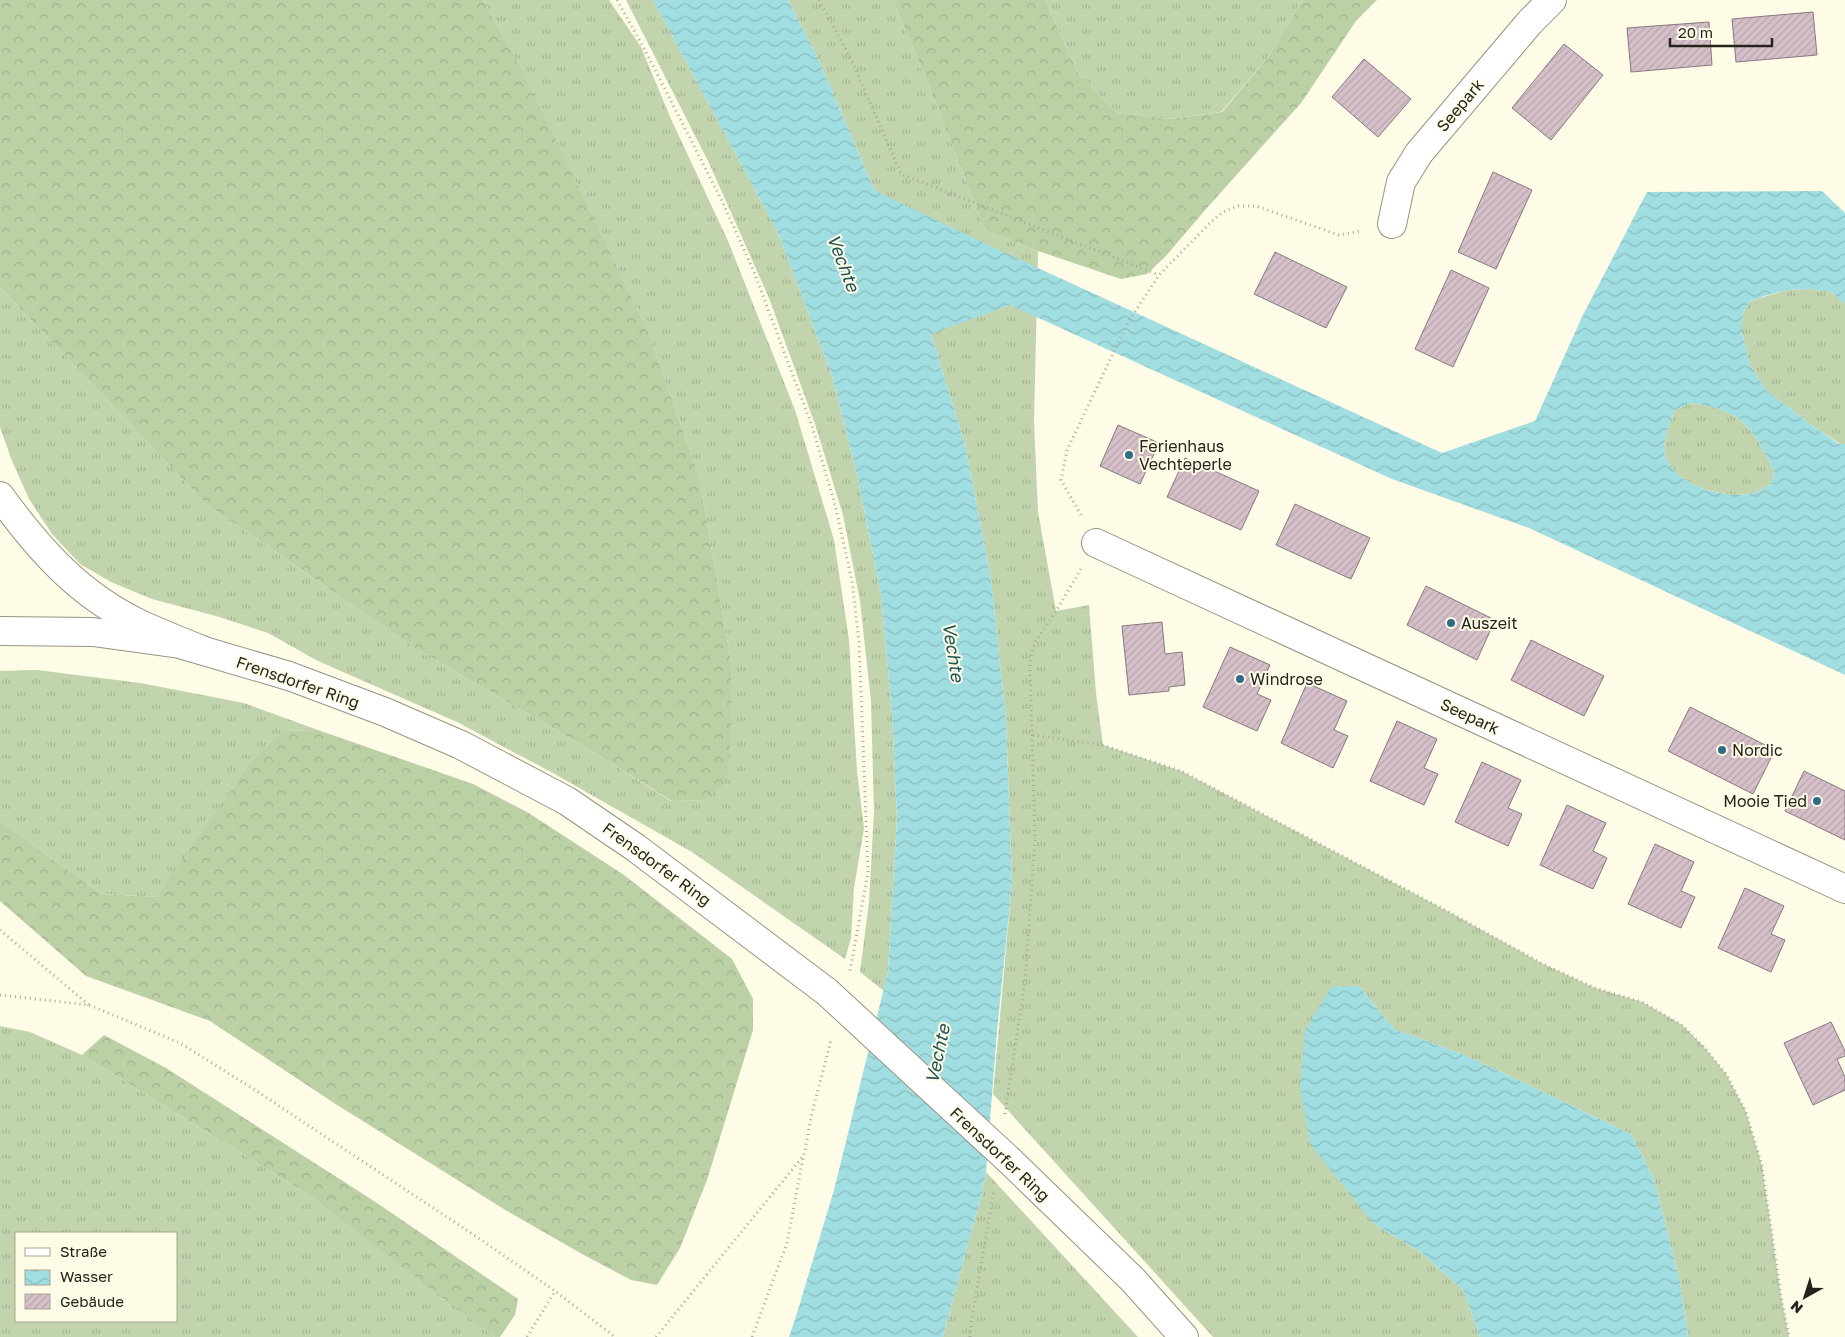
<svg xmlns="http://www.w3.org/2000/svg" width="1845" height="1337" viewBox="0 0 1845 1337" font-family="'Golos Text',sans-serif">
	<style>
		.grass { fill: url(#grass-tufts); fill-rule: evenodd }
		.forest { fill: url(#forest-crowns) }
		.water { fill: url(#water-waves); fill-rule: evenodd }
		.building { fill: url(#building-hatch); stroke: #8a777f }
		.lines { fill: none; stroke-linecap: round; stroke-linejoin: round }
		.street-casing { stroke: #979482; stroke-width: 30 }
		.secondary-casing { stroke: #979482; stroke-width: 30 }
		.primary-casing { stroke: #979482; stroke-width: 30 }
		.path { stroke: #aaa899; stroke-width: 3; stroke-dasharray: 1 4; stroke-linecap: butt }
		.street { stroke: #fff; stroke-width: 28 }
		.secondary { stroke: #fff; stroke-width: 28 }
		.primary { stroke: #fff; stroke-width: 28 }
		.secondary-bridge-casing { stroke: #979482; stroke-width: 30; stroke-linecap: butt }
		.secondary-bridge { stroke: #fff; stroke-width: 28 }
		.poi-dot { fill: #306b83; stroke: #fefbe7; stroke-width: 2 }
		.labels { text-anchor: middle; stroke-width: 4; stroke-linejoin: round; paint-order: stroke }
		.street-label { font-size: 16px; fill: #25241c; stroke: #fefbe7 }
		.poi-label { font-size: 16px; fill: #25241c; stroke: #fefbe7; text-anchor: start }
		.water-label { font-size: 18px; font-style: italic; fill: #205558; stroke: #fefbe7 }
	</style>
	<defs>
		<pattern id="grass-tufts" width="24" height="20" patternUnits="userSpaceOnUse" patternTransform="scale(1.25)"><rect width="24" height="20" fill="#c1d4ad"/><path d="M3 7l-1-3M5 7V3M7 7l1-3M15 17l-1-3M17 17v-4M19 17l1-3" fill="none" stroke="#a6b694"/></pattern>
		<pattern id="forest-crowns" width="20" height="18" patternUnits="userSpaceOnUse" patternTransform="scale(1.25)"><rect width="20" height="18" fill="#bbd0a5"/><path d="M2 6a3 3 0 1 1 6 0M12 15a3 3 0 1 1 6 0" fill="none" stroke="#a1b28d"/></pattern>
		<pattern id="water-waves" width="16" height="10" patternUnits="userSpaceOnUse" patternTransform="scale(1.25)"><rect width="16" height="10" fill="#a0dee1"/><path d="M0 5q4-4 8 0t8 0" fill="none" stroke="#8abec0"/></pattern>
		<pattern id="building-hatch" width="6" height="6" patternUnits="userSpaceOnUse" patternTransform="scale(1.25)"><rect width="6" height="6" fill="#d5c0c9"/><path d="M-1 1l2-2M0 6l6-6M5 7l2-2" fill="none" stroke="#b7a5ac"/></pattern>
	</defs>
	<rect width="100%" height="100%" fill="#fefbe7"/>
	<!-- grass -->
	<path class="grass" d="M483 0H609L641 47 671 119 728 241 795 410 834 540 849 640 857 771 864 828 854 888 851 938 845 959 692 852 551 772 457 722 318 661 268 633 216 616 152 599 111 582 80 564 52 534 29 499 12 461 0 427V287L206 504 415 648 595 753 671 801 705 800 731 741V661L699 476 647 329 526 79Z
		M626 0H653L778 233 832 376 858 479 881 595 892 713 897 818 888 972 884 991 860 972 869 902 874 812 871 701 860 601 843 515 815 424 769 298 709 163Z
		M788 0H893L930 89 986 231 1038 251 1034 422 1038 512 1056 611 1089 605 1096 693 1103 745 1181 771 1447 911 1543 964 1595 988 1642 1002 1682 1025 1704 1047 1726 1074 1746 1112 1762 1166 1781 1296 1789 1337H1688L1680 1282 1654 1179 1631 1134 1467 1056 1394 1029 1359 986 1374 1224 1419 1251 1463 1290 1480 1337H1213L993 1094 1012 883 1006 719 991 579 965 444 931 334 875 191 817 56Z
		M1045 0H1303L1267 59 1221 112 1170 119 1116 112 1078 73Z
		M1809 289 1831 292 1845 304V444H1840L1813 426 1768 392 1750 365 1742 333V315L1750 301 1787 290Z
		M1691 403C1743 410 1752 427 1774 471L1771 484C1765 487 1759 491 1753 493 1725 501 1664 483 1664 447 1665 434 1671 421 1675 410Z
		M37 670 140 683 244 703 318 730 284 731 156 897 101 894 0 821V671Z
		M0 1026 30 1032 82 1055 306 1193 495 1337H0ZM16 1233H176V1321H16Z
		M986 1172 1138 1337H943L982 1193Z"/>
	<!-- forest -->
	<path class="forest" d="M0 0H483L526 78 647 329 699 476 731 661V741L726 782 705 800 672 801 595 753 415 648 206 504 0 287Z
		M893 0H1045L1078 73 1116 112 1170 119 1222 112 1267 59 1303 0H1377L1356 21 1301 103 1206 209 1165 257 1147 274 1121 279 1038 251 986 231 930 89Z
		M318 730 473 784 527 812 624 875 732 959 753 999V1030L707 1180 680 1248 657 1285 631 1280 582 1254 507 1211 334 1103 210 1021 86 976 0 901V821L101 894 156 897 252 761 284 731Z
		M104 1035 166 1068 374 1201 518 1299 515 1315 500 1337H495L469 1318 306 1193 82 1055Z"/>
	<!-- water -->
	<path class="water" d="M653 0H788L817 56 875 191 1014 257 1442 453 1535 421 1582 317 1647 192 1822 191 1845 213V304L1831 292 1809 289 1787 290 1768 295 1750 301 1742 315V333L1750 365 1768 392 1813 426 1839 444H1845V675L1529 528 1392 479 1010 305 931 334 965 444 991 579 1006 719 1012 884 997 1031 986 1172 982 1193 943 1337H789L797 1313 834 1190 888 972 897 818 892 713 881 595 858 479 832 376 778 233ZM1691 403C1743 410 1752 427 1774 471L1771 484C1765 487 1759 491 1753 493 1725 501 1664 483 1664 447 1665 434 1671 421 1675 410Z
		M1359 986 1394 1029 1467 1056 1631 1134 1654 1179 1680 1282 1688 1337H1480L1463 1290 1419 1251 1374 1224 1310 1144 1300 1088 1305 1031 1331 987Z"/>
	<!-- building -->
	<path class="building" d="M1813 12 1817 55 1736 62 1732 19Z
		M1709 22 1712 65 1631 72 1627 28Z
		M1564 44 1603 75 1551 140 1512 108Z
		M1364 59 1411 99 1378 137 1332 97Z
		M1493 172 1532 190 1496 269 1458 252Z
		M1275 252 1347 287 1326 328 1254 294Z
		M1451 270 1489 288 1453 367 1415 349Z
		M1118 425 1159 443 1140 484 1100 466Z
		M1185 458 1259 491 1241 530 1167 497Z
		M1295 504 1370 538 1351 579 1276 545Z
		M1426 586 1495 620 1477 660 1407 625Z
		M1162 622 1165 654 1182 652 1185 685 1169 687V691L1129 695 1122 626Z
		M1531 640 1604 676 1584 716 1511 680Z
		M1230 647 1270 665 1257 694 1271 700 1257 731 1203 707Z
		M1307 683 1347 701 1334 730 1348 736 1333 768 1281 743Z
		M1690 707 1775 750 1753 794 1668 751Z
		M1397 721 1437 739 1424 768 1438 774 1424 805 1370 781Z
		M1482 762 1521 780 1508 808 1522 814 1508 846 1455 822Z
		M1804 771 1845 791V840L1785 811Z
		M1567 805 1606 823 1593 851 1607 858 1593 889 1540 865Z
		M1655 844 1694 862 1681 891 1695 897 1681 928 1628 904Z
		M1745 888 1784 906 1771 934 1785 940 1771 972 1718 948Z
		M1831 1022 1845 1051V1056L1837 1059 1845 1077V1090L1813 1105 1784 1043Z"/>
	<g class="lines">
		<!-- street casing -->
		<g class="street-casing">
			<path id="street" d="M1392 224 1401 182 1419 153 1530 22 1552 0
				M1096 543 1845 889"/>
		</g>
		<!-- secondary casing -->
		<g class="secondary-casing">
			<path id="secondary" d="M0 631 93 632 180 644 289 676 385 712 461 745 567 801 636 848 827 992
				M1010 1161 1133 1280 1184 1337"/>
		</g>
		<!-- primary casing -->
		<g class="primary-casing">
			<path id="primary" d="M0 496C39 550 80 596 142 625 162 634 182 642 202 650"/>
		</g>
		<!-- path -->
		<path class="path" d="M617 0 646 52 723 203 754 272 812 426 836 509 852 581 859 642 868 872 850 971
			M819 0 851 59 901 174 1159 275
			M1081 515 1061 480 1067 450 1127 324 1159 275 1212 221 1223 212 1238 206H1256L1339 235 1361 231
			M1033 735 1102 745 1181 771 1447 911 1543 964 1595 988 1642 1002 1682 1025 1704 1047 1726 1074 1746 1112 1762 1166 1781 1296 1789 1337
			M0 930 89 1005
			M0 995 89 1005 180 1043 255 1090 477 1237 555 1291 615 1337
			M1005 1114 1025 981 1035 840 1030 663 1035 642 1056 611 1081 569
			M527 1337 555 1291
			M656 1337 804 1155 812 1113 831 1040
			M752 1337 787 1243 803 1158
			M970 1337 971 1324 994 1190"/>
		<!-- street -->
		<use href="#street" class="street"/>
		<!-- secondary -->
		<use href="#secondary" class="secondary"/>
		<!-- primary -->
		<use href="#primary" class="primary"/>
		<!-- secondary-bridge casing -->
		<g class="secondary-bridge-casing">
			<path id="secondary-bridge" d="M827 992 1010 1161"/>
		</g>
		<!-- secondary-bridge -->
		<use href="#secondary-bridge" class="secondary-bridge"/>
	</g>
	<!-- markers -->
	<g class="poi-dot">
		<circle cx="1129" cy="455" r="5"/>
		<circle cx="1451" cy="623" r="5"/>
		<circle cx="1240" cy="679" r="5"/>
		<circle cx="1722" cy="750" r="5"/>
		<circle cx="1817" cy="801" r="5"/>
	</g>
	<g class="labels">
		<!-- street labels -->
		<g class="street-label">
			<text transform="translate(1460 105) rotate(-50)" y="6">Seepark</text>
			<text transform="translate(298 682) rotate(19)" y="6">Frensdorfer Ring</text>
			<text transform="translate(1470 716) rotate(25)" y="6">Seepark</text>
			<text transform="translate(657 864) rotate(36)" y="6">Frensdorfer Ring</text>
			<text transform="translate(1000 1154) rotate(43)" y="6">Frensdorfer Ring</text>
		</g>
		<!-- poi labels -->
		<g class="poi-label">
			<text x="1139" y="452">Ferienhaus<tspan x="1139" dy="18">Vechteperle</tspan></text>
			<text x="1461" y="629">Auszeit</text>
			<text x="1250" y="685">Windrose</text>
			<text x="1732" y="756">Nordic</text>
			<text x="1807" y="807" text-anchor="end">Mooie Tied</text>
		</g>
		<!-- water labels -->
		<g class="water-label">
			<text transform="translate(843 263) rotate(69)" y="6">Vechte</text>
			<text transform="translate(953 652) rotate(81)" y="6">Vechte</text>
			<text transform="translate(938 1054) rotate(-78)" y="6">Vechte</text>
		</g>
	</g>
	<!-- legend -->
	<rect x="15" y="1232" width="162" height="90" fill="#fefbe7" stroke="#a7a596"/>
	<rect x="25" y="1248" width="25" height="8" fill="#ffffff" stroke="#a7a596"/>
	<text x="60" y="1257" font-size="15" fill="#25241c">Straße</text>
	<rect x="25" y="1270" width="25" height="15" fill="url(#water-waves)" stroke="#a7a596"/>
	<text x="60" y="1282" font-size="15" fill="#25241c">Wasser</text>
	<rect x="25" y="1294" width="25" height="15" fill="url(#building-hatch)" stroke="#a7a596"/>
	<text x="60" y="1307" font-size="15" fill="#25241c">Gebäude</text>
	<!-- north arrow -->
	<g transform="translate(1805 1297) rotate(219)" stroke="#fefbe7" stroke-width="4" paint-order="stroke">
	<path d="M0-4L9 19L0 12L-9 19Z" fill="#25241c"/>
	<text y="-8" font-size="14" font-weight="bold" text-anchor="middle" fill="#25241c">N</text>
	</g>
	<!-- scale -->
	<path d="M1670 38v8h102v-8" fill="none" stroke="#25241c" stroke-width="2.5"/>
	<text x="1678" y="38" font-size="15" fill="#25241c" stroke="#fefbe7" stroke-width="4" paint-order="stroke">20 m</text>
</svg>
